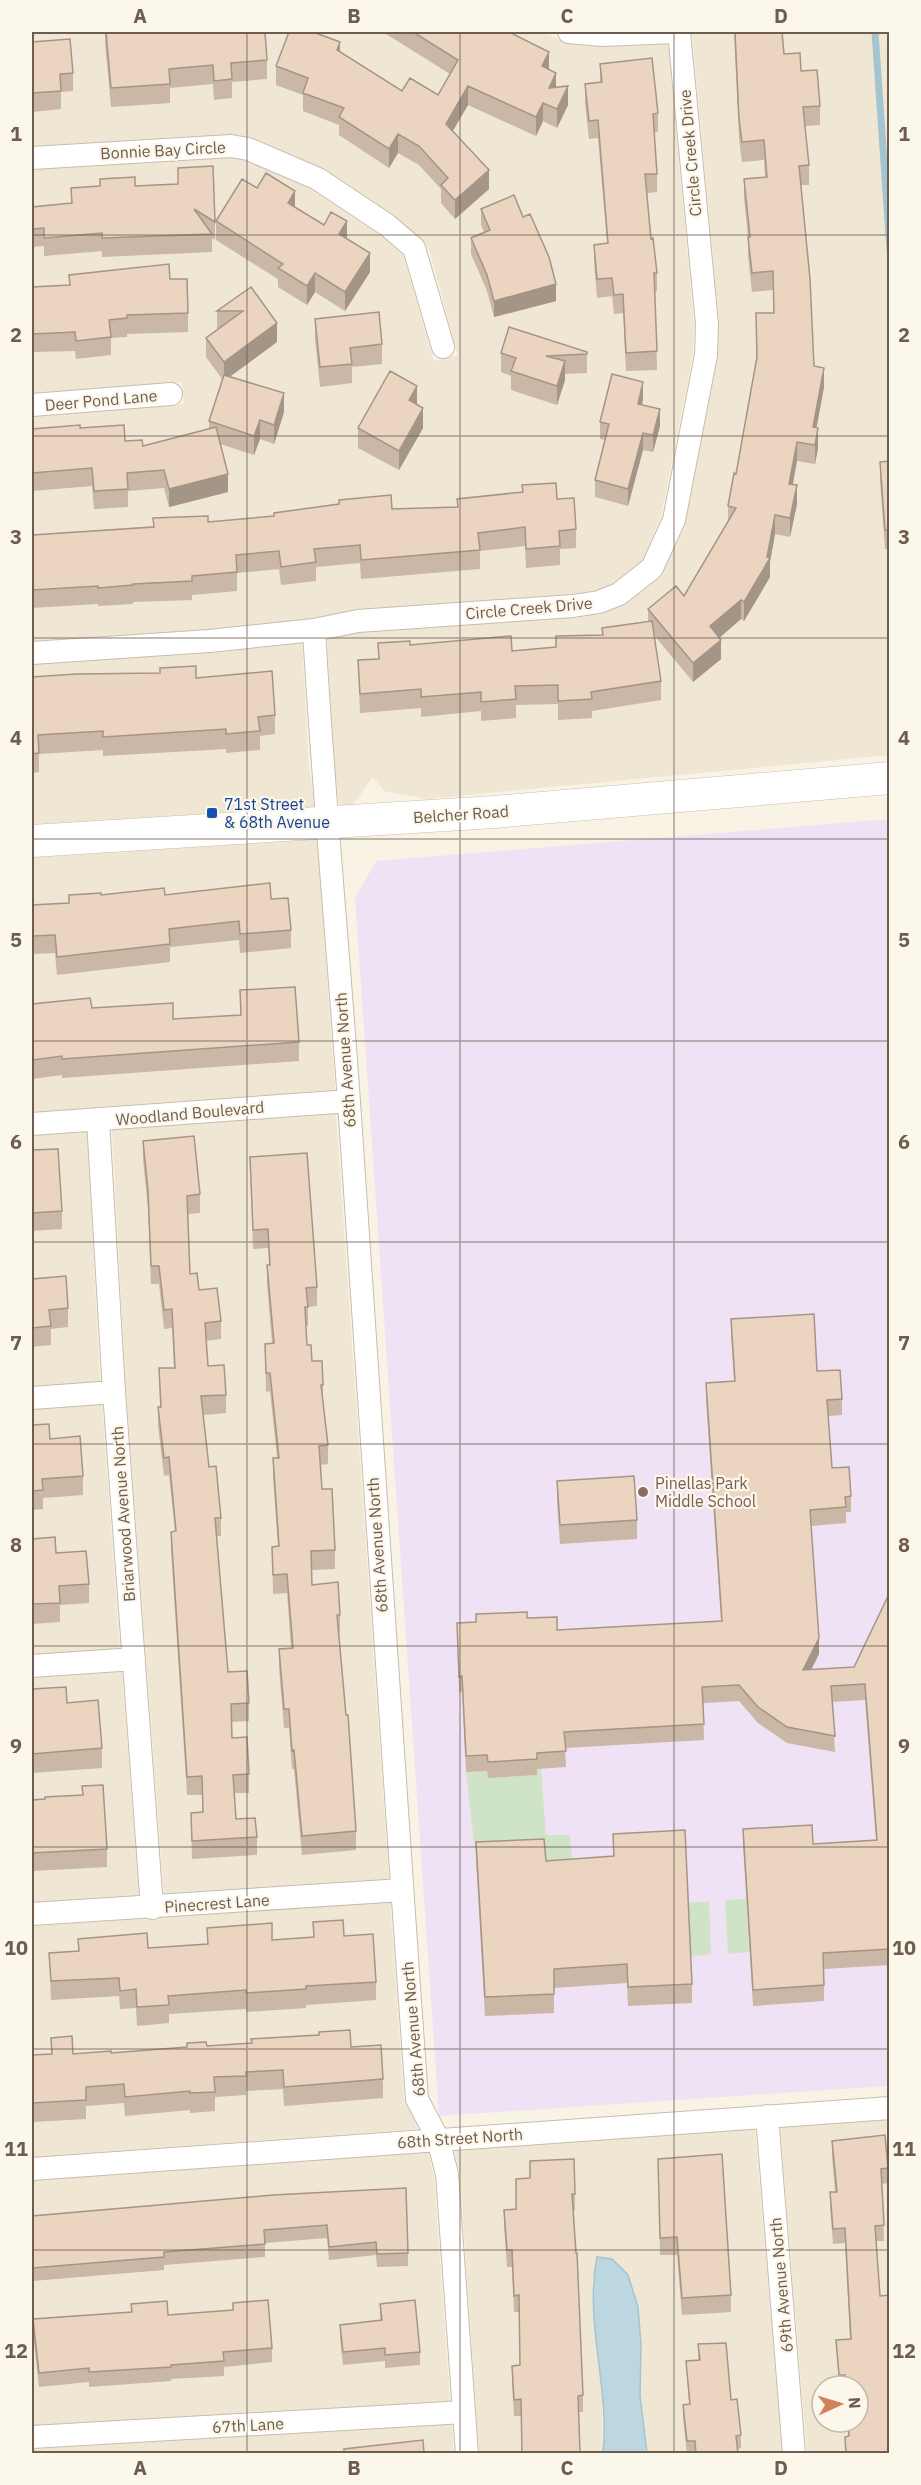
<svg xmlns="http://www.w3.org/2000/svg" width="921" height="2485" viewBox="0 0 921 2485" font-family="'IBM Plex Sans',sans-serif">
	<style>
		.residential { fill: #efe6d4; fill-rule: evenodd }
		.education { fill: #f0e2f5 }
		.green { fill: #cfe4c6 }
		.water { fill: #bcd7e0; stroke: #a4c5d0; stroke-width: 1.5 }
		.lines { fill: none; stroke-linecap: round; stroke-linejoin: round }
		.stream { stroke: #a4c5d0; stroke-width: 7 }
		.minor-casing { stroke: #c8bcad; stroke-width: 24 }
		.secondary-casing { stroke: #cbbcac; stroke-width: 33 }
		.minor { stroke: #fff; stroke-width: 22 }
		.secondary { stroke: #fff; stroke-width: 32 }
		.wall { fill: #cab7a5 }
		.shaded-wall { fill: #a49586 }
		.building { fill: #ebd5c0; stroke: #a49586; stroke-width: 1.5 }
		.grid { fill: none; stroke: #6e5c4e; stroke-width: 1.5; stroke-opacity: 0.55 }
		.transit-dot { fill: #1a4fb4; stroke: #fcf7eb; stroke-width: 2 }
		.education-dot { fill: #8d6e63; stroke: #fcf7eb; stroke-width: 2 }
		.labels { text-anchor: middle; stroke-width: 4.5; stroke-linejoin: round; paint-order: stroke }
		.street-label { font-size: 16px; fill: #6e5c4e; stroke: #fcf7eb }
		.transit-label { font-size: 16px; fill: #164399; stroke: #fcf7eb; text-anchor: start }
		.education-label { font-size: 16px; fill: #785e54; stroke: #fcf7eb; text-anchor: start }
		.neatline { fill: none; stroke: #6e5c4e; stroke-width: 2 }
		.grid-label { font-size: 20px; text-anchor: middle; font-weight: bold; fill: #6e5c4e }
	</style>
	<rect width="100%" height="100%" fill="#f9f3e5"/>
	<!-- residential -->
	<path class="residential" d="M32 32H543L565 42 602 46 668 43 694 325 693 354 661 517 642 561 612 584 596 591 572 594 357 610 312 619 208 630 32 641V417L184 404 182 382 32 394V169L230 157 244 160 311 189 378 234 403 255 434 361 458 355 430 253 423 240 395 216 326 170 254 139 234 135 32 146Z
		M692 32H889V755L426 799 384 791 373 777 352 806 340 807 334 765 327 639 359 632 575 617 604 612 628 602 661 576 684 529 718 355 719 322Z
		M302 643 309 767 315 809 32 829V664L210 653Z
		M317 832 335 1090 32 1112V852Z
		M336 1113 389 1880 164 1896 126 1391 112 1130Z
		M87 1132 100 1382 32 1387V1135Z
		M102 1404 120 1649 32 1655V1409Z
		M122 1672 139 1897 32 1903V1677Z
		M390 1902 404 2099 418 2129 32 2157V1926Z
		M889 2119V2453H807L780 2126ZM822 2386H858V2422H822Z
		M755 2128 782 2453H647L640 2396 641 2344 638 2307 598 2257 592 2283 602 2399 603 2453H479L460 2173 454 2149Z
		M428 2151 434 2176 450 2401 32 2426V2180Z
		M452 2423 454 2453 32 2454V2449Z"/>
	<!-- education -->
	<path class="education" d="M889 819V2086L439 2116 355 898 376 861Z"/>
	<!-- green -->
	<path class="green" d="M537 1768H541L546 1835H570L573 1878 546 1880 544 1858 476 1861 466 1772 487 1771 488 1778 537 1775Z
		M746 1899 749 1952 728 1954 725 1900Z
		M709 1901 711 1954 690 1957 687 1903Z"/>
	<!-- water -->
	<path class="water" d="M597 2257 612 2259 628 2275 638 2307 641 2344 640 2396 647 2453H603C610 2388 584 2322 597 2257Z"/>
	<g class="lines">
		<!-- stream -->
		<path class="stream" d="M875 32 890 250"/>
		<!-- minor casing -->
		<g class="minor-casing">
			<path id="minor" d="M569 32 602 35 675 32
				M32 158 231 146 248 149 318 179 387 225 414 248 443 347
				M32 405 171 394
				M314 630C323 788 338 945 349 1102 371 1435 393 1767 417 2099L438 2139 447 2174 467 2454
				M32 653 209 641 314 630 358 621 573 606 599 602 619 594 652 568 674 520 706 355 707 324 679 32
				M98 1120 114 1392 152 1908
				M32 1124 349 1101
				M32 1398 114 1392
				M32 1666 134 1659
				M32 1914 402 1890
				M767 2116 794 2454
				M32 2169 890 2108
				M32 2437 464 2412"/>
		</g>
		<!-- secondary casing -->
		<g class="secondary-casing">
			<path id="secondary" d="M32 841 494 812 890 778"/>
		</g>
		<!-- minor -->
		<use href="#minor" class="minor"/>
		<!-- secondary -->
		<use href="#secondary" class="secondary"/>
	</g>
	<!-- wall -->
	<path class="wall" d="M105 32H265L267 60V79L232 82V98L214 100 213 84 170 88V103L111 107 105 43Z
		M383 32H509L549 69 556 87 568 105 557 128 543 121 536 136 468 105 453 131 489 189 455 219 441 203V189L419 165 398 153 389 168 339 135V125L303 111V95L276 85V66L340 52 402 91 438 95 450 74Z
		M734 32H782L784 54 801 71 820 106V125L805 126 809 165V185H801L814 366 824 387 816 428 818 448 815 464 797 461 793 484 797 504 790 537 775 534 770 562V577L744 621 741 619 719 638 721 659 693 682 654 635 661 681V700L592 711V718L558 720V704L516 705V718L481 721V711L421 717V708L360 713 358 660 378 659V643L512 651 556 647V636L602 635V628L648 621V609L684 596 728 522V506L736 474 756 360V313H774L773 290 752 292 748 256V237L744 198V179L765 177 764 160 742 162 739 138Z
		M32 42 73 73V91L61 92V109L32 112Z
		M600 64 658 113V132H654L657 174V192L647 193 651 239 657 273V291L655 292 657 370 626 371 623 313 614 314 612 296 597 298 594 263V245L607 243 598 138 589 139 585 103V84L600 83Z
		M178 184 215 222V240L212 238V252L102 257V251L44 256V246L32 247V207L71 204V188Z
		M257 188 295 207 347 239 370 272 345 311 315 292 307 305 278 287V279L216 240V221Z
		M481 209 523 217 556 301 494 317 487 291 471 254V238L484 232 481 225Z
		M69 275 170 279 188 313V332L127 334V337L111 338V355L76 359 75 351 32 352V287L69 285Z
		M251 287 277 342 229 377 284 412 274 444 260 439 254 455 220 444 228 492 169 507 164 488 128 491V507L94 509 92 486 32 491V429L80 428 143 446 209 429V421L222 379 206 357V338L217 330V311Z
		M315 319 382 344V364L352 367V383L320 387 315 339Z
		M587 352V373L565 374V380L557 405 511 390V376L501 372V353Z
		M643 399 642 405 660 426 653 452 643 450 628 506 595 497V480L605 440 600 439V422Z
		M417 405 423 428 399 470 358 448V428Z
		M890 461V549H885L880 481V462Z
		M457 499H557L576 529V548L560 549V565L526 568 525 546 480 551V569L361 579 360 563 316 567V581L281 585 279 569 237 573V591L192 595V600L133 602V604L98 606V604L32 608V535L392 509 457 507Z
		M32 677 196 678 275 715V734L260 736V750L226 753V749L103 756V750L39 754V772L32 773Z
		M69 895H165L271 899 291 930V948L240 953 239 940 170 947V962L57 975 55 953 32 954V905L69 903Z
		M240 990 299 1042V1061L62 1078V1075L32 1079V1004L92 1008 173 1019 240 1015Z
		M143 1141 200 1194V1213L188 1214 190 1274 199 1290 221 1321V1339L206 1341 208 1366 226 1395V1413L203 1415 209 1467 221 1518V1536H217L228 1672 249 1703V1721L231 1722 232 1738 249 1774V1793H234L236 1819 257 1837V1855L192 1859 191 1813 202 1812V1795H187L171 1550V1532L175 1531 169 1475 164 1476 158 1426V1407H160L159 1368H174L172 1328 164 1329 159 1284H151L148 1208 143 1160Z
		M32 1150 62 1211V1229L32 1231Z
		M250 1157 317 1287V1306L308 1307V1326H305L307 1345 312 1361 323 1385V1404L328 1445V1464L320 1465 322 1489 335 1550V1569L312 1570V1585L340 1615V1633L338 1634 356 1831V1850L302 1855 294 1769H292L289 1728H284L279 1668V1649L291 1648 287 1593 273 1594 272 1547H278L273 1477V1458H277L270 1391 266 1392 265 1344 272 1343 267 1284V1265H269L268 1248 253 1249Z
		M32 1279 68 1308V1327L51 1329V1345L32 1347Z
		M731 1319 817 1371 842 1399V1415L828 1416 832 1468 851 1496V1512H846V1523L811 1526 819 1654 811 1670 854 1667 890 1592V1965L824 1969V2001L753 2006 743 1845V1829L813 1844 876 1840 865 1700 832 1702 835 1752 787 1743 758 1723 739 1701 703 1703 704 1740 565 1748 566 1767 537 1769V1775L488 1778 487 1771 466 1772 462 1692 459 1693 457 1623 476 1622V1614L527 1618 557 1630 721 1621 706 1399V1383L734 1381 731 1335Z
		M32 1425 50 1439 83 1476V1495L43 1498V1509L32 1510Z
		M557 1481 637 1520V1539L560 1544 557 1501Z
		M32 1539 56 1553 89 1584V1603L60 1605V1622L32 1624Z
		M32 1689 67 1703 102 1748V1768L32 1773Z
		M82 1786 107 1849V1867L32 1871V1800L82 1795Z
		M613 1834 692 1984V2003L628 2006 627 1983 554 1988V2013L485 2016 476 1861V1842L546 1861 613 1856Z
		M313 1922 344 1936 376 1982V2000L306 2005V2008L246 2012V2009L169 2014V2023L137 2026 136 2008 120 2009 119 1996 51 2000 49 1953 78 1951V1939L148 1948 207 1944V1928L272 1940 313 1937Z
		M51 2038 73 2054 111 2053 207 2046 351 2047 383 2079V2098L284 2106 283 2089 246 2091V2095L215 2097V2111L190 2113V2110L125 2116 124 2103 86 2106V2119L32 2122V2055L51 2054Z
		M832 2141 888 2168V2183L882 2184 884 2241H876L890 2454H845V2437H848L847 2422H858V2386H839L836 2340 850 2339 845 2243 833 2244 830 2207V2192H835L832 2156Z
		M658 2159 731 2295V2312L682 2315 677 2255H660Z
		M530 2161 575 2194V2211H573L583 2395V2412H578L580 2454H522L521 2416H514L512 2382V2366L520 2365 519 2312H514L512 2267H507L504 2226V2210L516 2209 530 2178Z
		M273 2195 408 2253V2266L377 2267 376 2255 329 2260 327 2238 265 2243V2257L164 2265V2270L32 2281V2216Z
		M233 2303 272 2348V2362L224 2367V2376L171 2379V2381L89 2387V2382L39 2387 33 2334V2319L131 2312V2304L168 2315 233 2310Z
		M380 2304 420 2352V2365L385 2368V2361L343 2365 340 2338V2325L380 2320Z
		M698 2344 731 2400 741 2435V2448L737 2449 738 2454H687L683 2418V2405H689L686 2361 698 2360Z"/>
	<!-- shaded-wall -->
	<path class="shaded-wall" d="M340 42V60L337 50Z
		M549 52V70L542 66Z
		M556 73V92L549 107V88Z
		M468 86V105L446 142V124Z
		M568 86V105L557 128V109Z
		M543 103V121L536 136V117Z
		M398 134V153L389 168V149Z
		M489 170V189L455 219V200Z
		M295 191V211L288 203Z
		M347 221V240L339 234Z
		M370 253V272L345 311V292Z
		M315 273V292L307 305V286Z
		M556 284V301L494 317V301Z
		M277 323V342L224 381V362Z
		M565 361V380L557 405V386Z
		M824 368V387L813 447V427Z
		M643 382V399L638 421V404Z
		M417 386V405L409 400Z
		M284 393V412L274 444V425Z
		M423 408V428L399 470V451Z
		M660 409V426L653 452V435Z
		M260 420V439L254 455V436Z
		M818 428V448L815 464V445Z
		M643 433V450L628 506V489Z
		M797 442V461L789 503V484Z
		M228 474V492L169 507V489Z
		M797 485V504L790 537V518Z
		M775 515V534L770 562V577L744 621V602L767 557Z
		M741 600V619L710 646V626Z
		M721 640V659L693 682V663Z
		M819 1638V1654L803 1686V1670Z"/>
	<!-- building -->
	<path class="building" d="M106 32H265L267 60 231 63 232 79 214 81 213 65 169 69 170 84 111 88Z
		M289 32H313L340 42 337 50 402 91 410 78 438 95 458 60 413 32H509L549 52 542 66 556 73 549 88 568 86 557 109 543 103 536 117 468 86 446 124 489 170 455 200 441 185 448 178 419 146 398 134 389 149 339 117 344 108 303 93 308 78 276 66Z
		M735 32H782L784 54 800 53 801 71 817 70 820 106 803 107 809 165 799 166 810 279 814 366 824 368 813 427 818 428 815 445 797 442 789 484 797 485 790 518 775 515 767 557 770 558 744 602 741 600 710 626 721 640 693 663 648 609 676 586 684 596 736 508 728 506 734 473 736 474 757 357 756 313H774L773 271 752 273 748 237H750L744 179 767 177 764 140 742 142 739 119Z
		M70 39 73 73 60 74 61 91 32 93V42Z
		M652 58 658 113 653 114 657 174H645L651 239 653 238 657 273H654L657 351 626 353 623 294 614 295 612 278 597 279 594 245 608 243 598 120 589 121 585 84 602 82 600 64Z
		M213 166 215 222 194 209 212 234 102 238V233L44 238V228L32 229V207L72 203 71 188 100 186V179L135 177V186L178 184V168Z
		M266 173 295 191 288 203 324 225 331 212 347 221 339 234 370 253 345 292 315 273 307 286 278 268 283 264 216 221 242 179 257 188Z
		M514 195 523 217 530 214 549 257 556 284 494 301 487 275 471 238 490 230 481 209Z
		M169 264 170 279H187L188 313 127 315V318L109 320 111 337 76 341 75 332 32 334V287L70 285 69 275Z
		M251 287 277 323 224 362 206 338 243 311H217Z
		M379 312 382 344 350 348 352 364 320 367 315 319Z
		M509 327 587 352V354L546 356 565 361 557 386 511 371 516 358 501 353Z
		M390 371 417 386 409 400 423 408 399 451 358 428Z
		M612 374 643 382 638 404 660 409 653 435 643 433 628 489 595 480 609 424 600 422Z
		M224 375 284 393 274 425 260 420 254 436 209 421Z
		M80 425V428L124 425 125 441 142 440 143 446 216 427 228 474 169 489 164 470 127 473 128 489 94 491 92 468 32 473V429Z
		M890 461V530H885L880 462Z
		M556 483 557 499 574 498 576 529 559 531 560 546 526 549 525 527 478 533 480 550 361 560 360 545 314 549 316 562 281 567 279 551 236 555 237 572 192 576V581L133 584V585L98 588V586L32 590V535L154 527 153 518 208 516V522L274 516V513L339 504V500L391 495 392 509 458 507 457 499 523 492 522 485Z
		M652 621 661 681 591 692 592 699 558 701V685L515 686 516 699 481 702V692L421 697V689L360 694 358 660 379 659 378 643 410 641V645L511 636 512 651 556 647V636L603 635 602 628Z
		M196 666V678L272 671 275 715 258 717 260 731 226 734V729L103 737V731L38 735 39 753 32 754V677L76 674 160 673V668Z
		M270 883 271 899 288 898 291 930 240 934 239 921 169 929 170 944 57 957 55 935 32 936V905L69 903V895L101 893V895L164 888 165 895Z
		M295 987 299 1042 62 1059V1056L32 1060V1004L90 998 92 1008 173 1003V1019L241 1015 240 990Z
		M194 1136 200 1194 187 1196 190 1274 197 1273 199 1290 217 1288 221 1321 205 1323 208 1366 224 1365 226 1395 201 1396 209 1467 216 1466 221 1518H215L228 1672 247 1671 249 1703 231 1704 232 1738 247 1737 249 1774 233 1775 236 1819 255 1818 257 1837 192 1841 191 1813 203 1812 202 1776 187 1777 171 1532 176 1531 169 1457 164 1458 158 1407H161L159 1368H175L172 1309 164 1310 159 1266H151L148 1190 143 1141Z
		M58 1149 62 1211 32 1213V1150Z
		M307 1153 317 1287 306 1288 308 1307H305L306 1328 307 1345H311L312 1361H322L323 1385H321L328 1445 319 1446 322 1489H332L335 1550 311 1551 312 1585 338 1582 340 1615H337L346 1715H348L356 1831 302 1836 294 1750 292 1751 289 1709H284L279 1649 293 1648 287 1574 273 1575 272 1547 279 1546 273 1458H279L270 1373H266L265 1344 274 1343 267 1265H270L268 1229 253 1230 250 1157Z
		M66 1276 68 1308 49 1310 51 1326 32 1328V1279Z
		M814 1314 817 1371 840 1370 842 1399 827 1400 832 1468 849 1467 851 1496 845 1497 846 1507 810 1510 819 1638 803 1670 854 1667 890 1592V1949L823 1953 824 1985 753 1990 743 1829 812 1825 813 1844 877 1840 865 1684 831 1686 835 1736 787 1727 758 1707 739 1685 702 1687 704 1724 564 1732 566 1751 537 1753V1759L488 1762 487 1755 466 1756 462 1676 459 1677 457 1623 476 1622V1614L527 1612V1618L557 1617V1630L722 1621 706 1383 735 1381 731 1319Z
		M49 1424 50 1439 80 1436 83 1476 42 1479 43 1490 32 1491V1425Z
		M634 1476 637 1520 560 1525 557 1481Z
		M55 1537 56 1553 86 1551 89 1584 59 1586 60 1603 32 1604V1539Z
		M66 1687 67 1703 98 1700 102 1748 32 1754V1689Z
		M103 1785 107 1849 32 1853V1800L45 1799V1797L83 1795 82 1786Z
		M685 1830 692 1984 628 1987 627 1964 554 1969V1994L485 1997 476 1842 544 1839 546 1861 614 1856 613 1834Z
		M343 1920 344 1936 373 1934 376 1982 306 1986V1989L246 1993V1990L168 1996 169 2005 137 2007 136 1989 120 1991 119 1978 51 1981 49 1953 79 1951 78 1939 147 1933 148 1948 208 1944 207 1928 272 1923V1940L314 1937 313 1922Z
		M350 2030 351 2047 381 2045 383 2079 284 2087 283 2070 246 2072V2076L214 2077 215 2092 190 2093V2091L125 2097 124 2084 86 2087V2100L32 2103V2055L52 2054 51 2038 72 2036 73 2054 111 2051V2053L187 2047V2043L206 2042 207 2046 252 2043 251 2039 319 2035V2032Z
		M885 2135 888 2168 881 2169 884 2225 875 2226 880 2296 890 2295V2454H846L845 2437 849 2436 848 2422H858V2386H846L845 2375H839L836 2340 851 2339 845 2228 833 2229 830 2192H837L832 2141Z
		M722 2154 731 2295 682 2298 677 2237 660 2238 658 2159Z
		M574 2159 575 2194H572L576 2253H577L583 2395 578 2396 580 2452 522 2454 521 2399 514 2400 512 2366 520 2365 519 2295 514 2296 512 2250H507L504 2210 516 2209V2179L530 2178V2161Z
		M406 2188 408 2253 377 2254 376 2242 329 2247 327 2225 264 2230 265 2244 164 2252V2257L32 2268V2216L273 2195Z
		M268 2300 272 2348 223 2352 224 2361 171 2365V2367L89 2372V2368L39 2373 33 2319 132 2312 131 2304 167 2301 168 2315 233 2310V2303Z
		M415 2300 420 2352 385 2355V2348L343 2352 340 2325 382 2320 380 2304Z
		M726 2343 731 2400 737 2399 741 2435 736 2436 738 2454H696L695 2441H687L683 2405 690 2404 686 2361 700 2360 698 2344Z
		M423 2440 424 2454H344V2449Z"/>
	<!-- grid -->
	<path class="grid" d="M247 32V2454M460 32V2454M674 32V2454M32 235H890M32 436H890M32 638H890M32 839H890M32 1041H890M32 1242H890M32 1444H890M32 1646H890M32 1847H890M32 2049H890M32 2250H890"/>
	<!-- markers -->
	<rect class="transit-dot" x="206" y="807" width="12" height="12" rx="3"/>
	<circle class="education-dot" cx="643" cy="1492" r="6"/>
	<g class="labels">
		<!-- street labels -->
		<g class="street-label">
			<text transform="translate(163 150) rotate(-3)" y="6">Bonnie Bay Circle</text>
			<text transform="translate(690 153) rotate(-95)" y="6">Circle Creek Drive</text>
			<text transform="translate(101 400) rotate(-5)" y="6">Deer Pond Lane</text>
			<text transform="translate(529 608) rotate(-5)" y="6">Circle Creek Drive</text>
			<text transform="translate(461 814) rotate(-4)" y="6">Belcher Road</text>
			<text transform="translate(345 1060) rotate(-94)" y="6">68th Avenue North</text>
			<text transform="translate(190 1113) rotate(-5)" y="6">Woodland Boulevard</text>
			<text transform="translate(123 1514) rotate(-94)" y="6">Briarwood Avenue North</text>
			<text transform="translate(377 1545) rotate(-94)" y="6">68th Avenue North</text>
			<text transform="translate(217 1903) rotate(-4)" y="6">Pinecrest Lane</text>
			<text transform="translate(413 2029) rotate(-95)" y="6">68th Avenue North</text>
			<text transform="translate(460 2138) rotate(-4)" y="6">68th Street North</text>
			<text transform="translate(781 2285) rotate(-95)" y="6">69th Avenue North</text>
			<text transform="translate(248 2425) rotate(-3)" y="6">67th Lane</text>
		</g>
		<!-- transit labels -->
		<g class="transit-label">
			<text x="224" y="810">71st Street<tspan x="224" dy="18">&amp; 68th Avenue</tspan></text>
		</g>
		<!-- education labels -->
		<g class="education-label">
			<text x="655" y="1489">Pinellas Park<tspan x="655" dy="18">Middle School</tspan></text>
		</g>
	</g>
	<!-- border -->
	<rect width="921" height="2485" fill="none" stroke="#fcf7eb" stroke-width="66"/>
	<!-- north arrow -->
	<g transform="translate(840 2404) rotate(86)"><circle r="28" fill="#fcf7eb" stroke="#c3b9ac" stroke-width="1.5"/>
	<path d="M0-4.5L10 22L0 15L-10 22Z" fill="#d3815a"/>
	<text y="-9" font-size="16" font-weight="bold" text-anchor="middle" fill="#6e5c4e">N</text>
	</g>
	<rect x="33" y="33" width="855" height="2419" class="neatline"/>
	<g class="grid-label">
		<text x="140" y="23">A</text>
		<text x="354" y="23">B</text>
		<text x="567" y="23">C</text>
		<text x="781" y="23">D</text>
		<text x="16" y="141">1</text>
		<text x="904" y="141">1</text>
		<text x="16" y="342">2</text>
		<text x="904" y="342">2</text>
		<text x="16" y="544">3</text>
		<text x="904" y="544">3</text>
		<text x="16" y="745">4</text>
		<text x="904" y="745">4</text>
		<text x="16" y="947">5</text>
		<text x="904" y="947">5</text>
		<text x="16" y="1149">6</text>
		<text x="904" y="1149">6</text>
		<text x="16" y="1350">7</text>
		<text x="904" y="1350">7</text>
		<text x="16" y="1552">8</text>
		<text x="904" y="1552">8</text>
		<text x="16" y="1753">9</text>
		<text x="904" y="1753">9</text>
		<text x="16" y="1955">10</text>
		<text x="904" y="1955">10</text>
		<text x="16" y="2156">11</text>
		<text x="904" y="2156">11</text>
		<text x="16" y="2358">12</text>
		<text x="904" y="2358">12</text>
		<text x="140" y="2475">A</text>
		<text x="354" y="2475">B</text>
		<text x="567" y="2475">C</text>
		<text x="781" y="2475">D</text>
	</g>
</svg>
